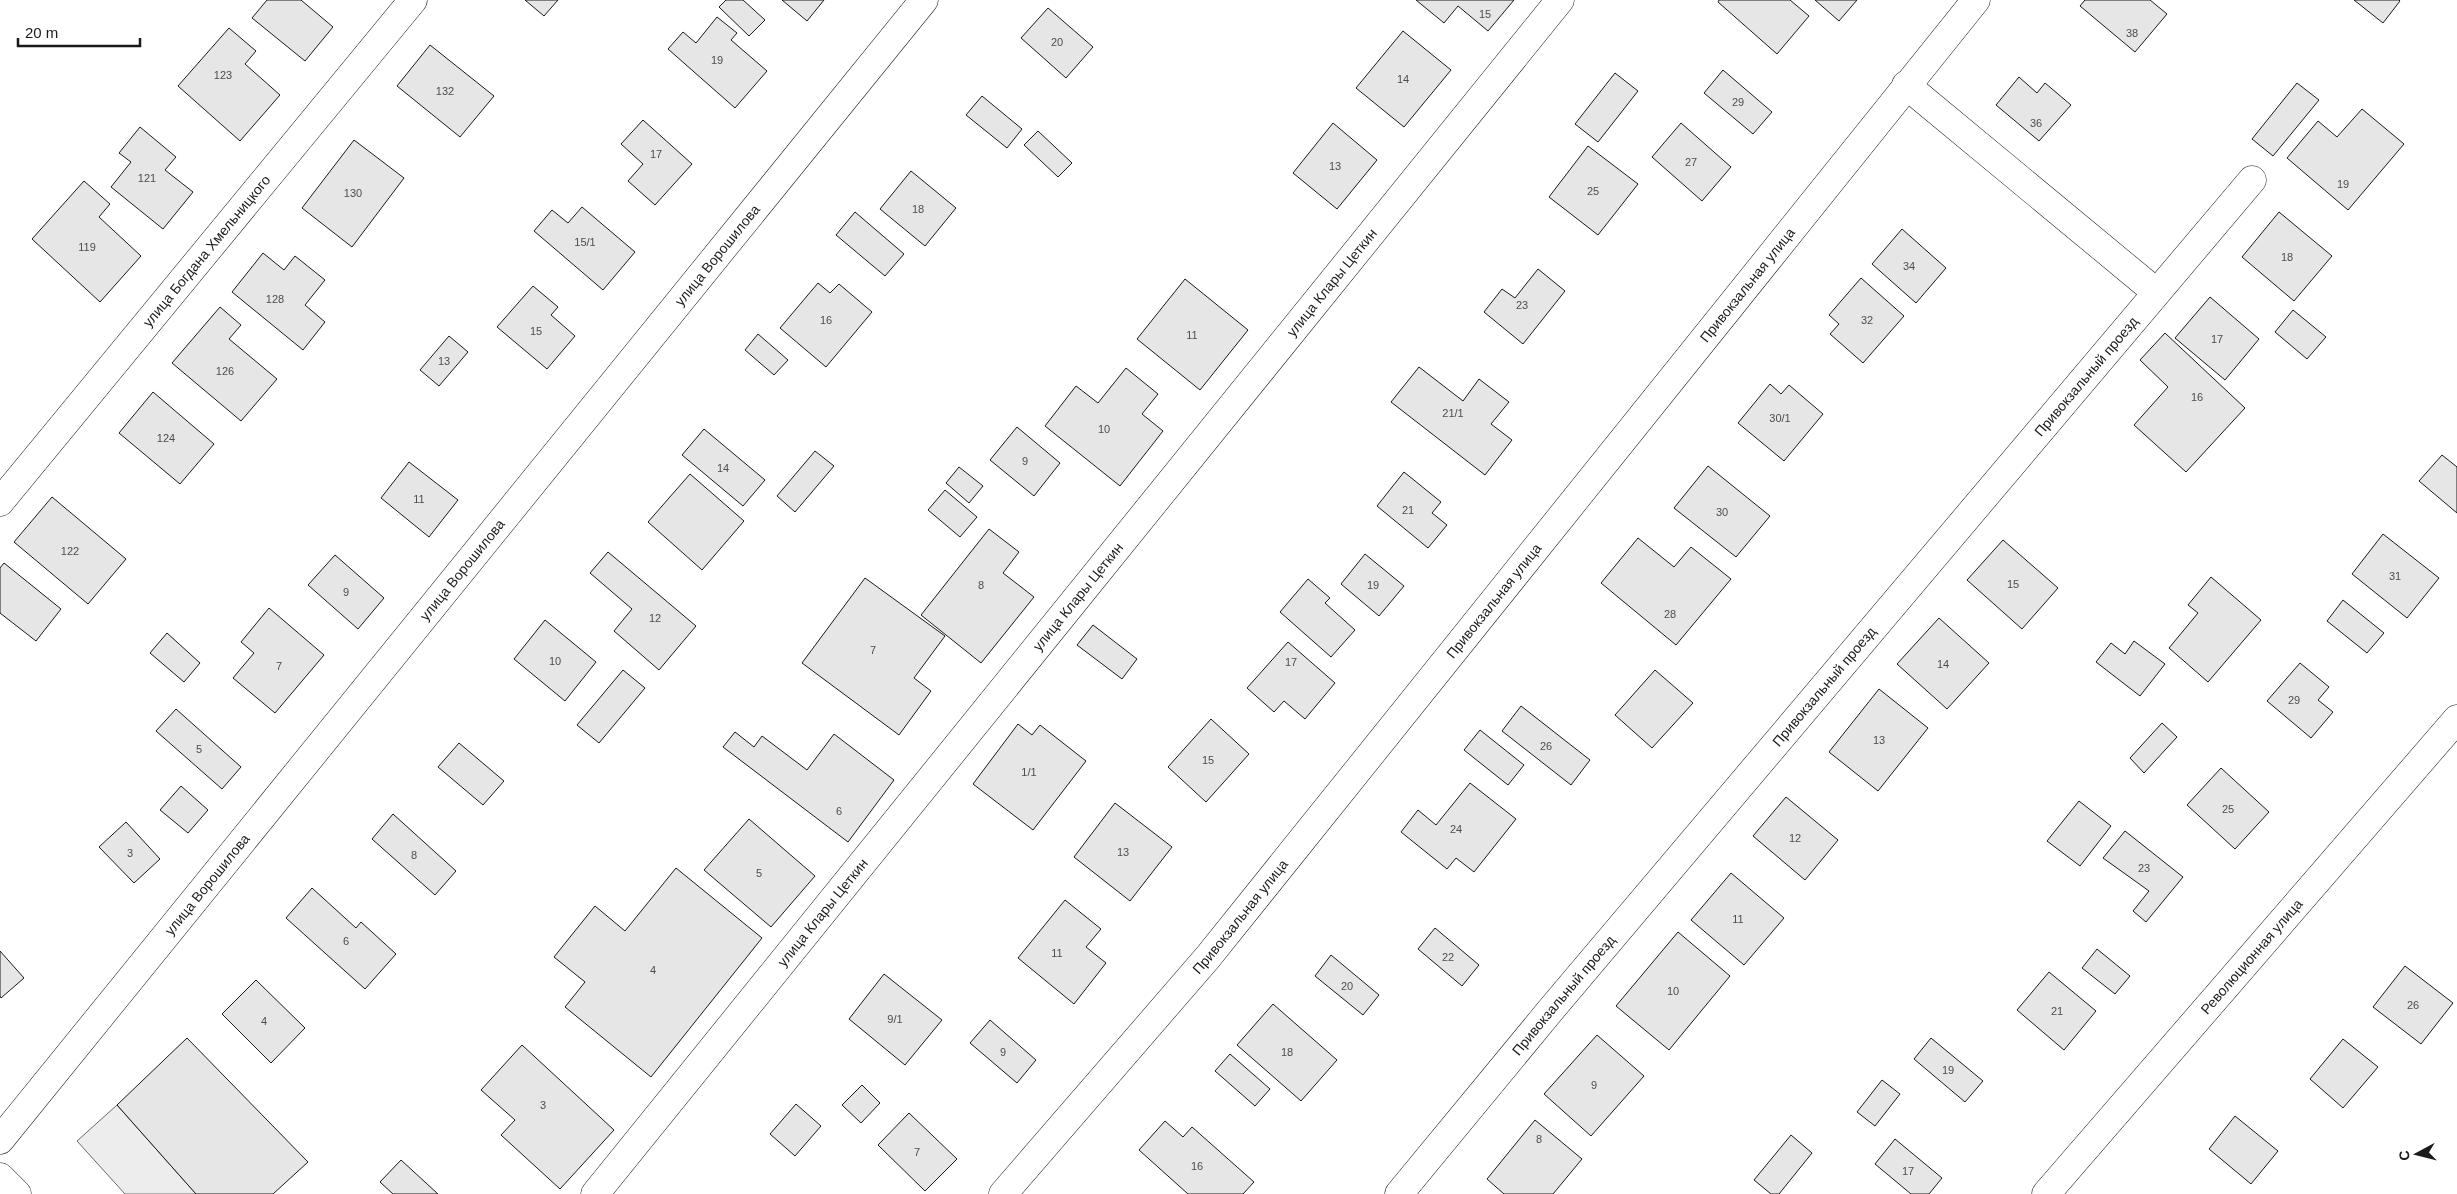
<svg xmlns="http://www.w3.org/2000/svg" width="2457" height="1194" viewBox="0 0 2457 1194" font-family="Arial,sans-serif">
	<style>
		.built { fill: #ededed; stroke: #6a6a6a }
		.building { fill: #e6e6e6; stroke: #1a1a1a }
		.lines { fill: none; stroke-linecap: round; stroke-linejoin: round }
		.street-casing { stroke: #1a1a1a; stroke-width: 29 }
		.secondary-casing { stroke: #1a1a1a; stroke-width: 29 }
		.street { stroke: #fff; stroke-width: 28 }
		.secondary { stroke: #fff; stroke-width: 28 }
		.labels { text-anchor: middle; stroke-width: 4; stroke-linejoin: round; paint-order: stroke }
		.number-label { font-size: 11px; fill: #4d4d4d }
		.street-label { font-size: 14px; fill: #1a1a1a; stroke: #fff }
	</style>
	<rect width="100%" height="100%" fill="#fff"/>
	<!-- built -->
	<path class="built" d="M117 1105 196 1194H125L77 1141Z"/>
	<!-- building -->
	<path class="building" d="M267 0H301L333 27 305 61 252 18Z
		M525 0H558L544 16Z
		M726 0H743L765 20 749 36 719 7Z
		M782 0H824L807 21Z
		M1416 0H1514L1488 31 1458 6 1444 23Z
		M1719 0H1790L1809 16 1777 54 1718 2Z
		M1815 0H1857L1839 21Z
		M2085 0H2150L2167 14 2135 52 2080 6Z
		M2354 0H2399L2400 1 2383 23Z
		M1048 8 1093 47 1066 78 1021 38Z
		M717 17 737 33 731 40 767 71 735 108 668 49 683 32 696 43Z
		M229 28 256 51 245 64 280 95 240 141 178 86Z
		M1403 31 1451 70 1404 127 1356 88Z
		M430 45 494 96 460 137 397 86Z
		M1723 70 1772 112 1753 134 1704 93Z
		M1615 73 1638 91 1598 142 1575 124Z
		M2019 77 2037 93 2045 83 2071 105 2039 141 1996 105Z
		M2297 83 2319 100 2273 156 2252 139Z
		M982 96 1022 129 1007 148 966 115Z
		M2362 109 2404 144 2348 210 2287 158 2318 121 2337 137Z
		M643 120 692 164 655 205 628 181 643 164 621 144Z
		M1333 123 1377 160 1337 209 1293 173Z
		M1681 123 1731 167 1702 201 1652 157Z
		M140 127 176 157 165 170 193 192 163 229 111 187 131 162 119 153Z
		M1038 131 1072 163 1058 177 1024 145Z
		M354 140 404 178 352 247 302 208Z
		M1588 146 1638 184 1598 235 1549 197Z
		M911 171 956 208 925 246 880 209Z
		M84 181 110 204 99 217 141 256 100 302 32 239Z
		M582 207 635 252 603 290 534 231 552 210 568 223Z
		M855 212 904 254 885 276 836 235Z
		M2279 212 2332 256 2294 301 2242 257Z
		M1902 229 1946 268 1916 303 1872 264Z
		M263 253 284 270 295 256 325 280 305 305 325 322 303 350 232 292Z
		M1538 269 1565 291 1523 344 1484 312 1502 289 1515 298Z
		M1861 278 1904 316 1863 363 1830 334 1839 324 1829 315Z
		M1185 279 1248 330 1200 390 1137 339Z
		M818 283 830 293 839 284 872 312 826 367 780 328Z
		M533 286 558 307 551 315 575 336 547 369 497 327Z
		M2210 297 2259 339 2225 380 2175 338Z
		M220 307 241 325 229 339 277 379 241 421 172 363Z
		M2293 310 2326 337 2307 359 2275 332Z
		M2165 333 2245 408 2186 472 2134 425 2168 387 2140 360Z
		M758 334 788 360 774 375 745 350Z
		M449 336 468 352 439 386 420 370Z
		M1419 367 1463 401 1479 379 1509 402 1491 424 1512 440 1485 475 1391 402Z
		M1126 368 1158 394 1142 414 1163 431 1120 486 1045 426 1076 386 1098 403Z
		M1770 384 1781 394 1789 385 1823 414 1784 461 1738 423Z
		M153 392 214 444 180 484 119 433Z
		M1017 427 1060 463 1034 496 990 460Z
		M704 429 765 480 743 506 682 455Z
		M815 451 834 466 795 512 777 496Z
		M2442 455 2457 467V513L2419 481Z
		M409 462 458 500 429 537 381 498Z
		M1708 466 1770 516 1736 557 1674 508Z
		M959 467 983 486 969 503 946 483Z
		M1404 472 1441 502 1432 513 1447 525 1428 548 1377 506Z
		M690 474 744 521 702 570 648 522Z
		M945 490 977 517 960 537 928 510Z
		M52 497 126 559 88 604 14 542Z
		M989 529 1019 552 1003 573 1034 597 981 663 921 615Z
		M2383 534 2439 578 2407 618 2352 574Z
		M1638 538 1674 567 1691 547 1731 579 1676 645 1601 583Z
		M2003 540 2058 588 2022 629 1967 580Z
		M608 552 696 626 659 670 614 631 632 609 590 573Z
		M1365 554 1404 586 1379 616 1341 584Z
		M335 555 384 598 358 629 308 585Z
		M4 563 61 609 36 641 0 613V568Z
		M2211 577 2261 620 2208 682 2169 648 2198 613 2188 605Z
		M865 578 945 636 914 678 931 691 899 735 802 663Z
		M1308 579 1330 598 1325 603 1355 630 1331 657 1280 612Z
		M2343 600 2384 633 2367 653 2327 621Z
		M269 608 324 655 275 713 233 678 254 653 241 642Z
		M1939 618 1989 663 1947 709 1897 664Z
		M545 620 596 662 565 701 514 659Z
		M1093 625 1137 659 1122 679 1077 645Z
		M167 633 200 663 184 682 150 653Z
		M2134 641 2165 664 2140 696 2096 662 2111 643 2125 654Z
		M1288 642 1335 683 1305 719 1284 701 1274 712 1247 688Z
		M2300 663 2329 687 2318 700 2333 712 2311 738 2267 701Z
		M623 670 645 688 599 743 577 725Z
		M1655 670 1693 703 1652 748 1615 715Z
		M1879 689 1928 728 1878 791 1829 752Z
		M1521 706 1590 760 1571 785 1502 731Z
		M176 709 241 767 222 789 156 731Z
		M1211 719 1249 754 1206 802 1168 767Z
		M2162 723 2177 737 2144 773 2130 758Z
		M1018 724 1032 735 1040 725 1086 761 1033 830 973 784Z
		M1480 730 1524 765 1508 785 1464 750Z
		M735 732 754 747 762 736 807 770 834 734 894 780 848 842 723 747Z
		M459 743 504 781 483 805 438 767Z
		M2221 768 2269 812 2235 849 2187 805Z
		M1470 783 1516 819 1474 872 1456 858 1447 869 1401 832 1418 810 1436 825Z
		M181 786 208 810 188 833 160 810Z
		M1786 797 1838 840 1805 880 1753 836Z
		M2079 801 2111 826 2080 866 2047 841Z
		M1115 803 1172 847 1130 901 1074 857Z
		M393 814 456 871 435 895 372 839Z
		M749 819 815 876 771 927 704 870Z
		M126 822 160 859 134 883 99 847Z
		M2125 831 2183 877 2146 922 2133 911 2149 891 2103 858Z
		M676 868 762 938 651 1077 565 1007 585 982 554 957 595 906 625 931Z
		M1731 873 1784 918 1744 965 1691 920Z
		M312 888 356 928 361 922 396 954 365 989 286 918Z
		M1065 900 1101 929 1086 947 1106 963 1074 1004 1018 958Z
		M1435 928 1479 965 1462 986 1418 949Z
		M1678 932 1730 976 1669 1050 1616 1006Z
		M2097 949 2130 976 2115 994 2082 968Z
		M0 951 24 978 1 998 0 996Z
		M1331 955 1379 995 1363 1015 1315 976Z
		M2405 966 2453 1003 2421 1044 2373 1007Z
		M2049 972 2096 1011 2064 1050 2017 1010Z
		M884 974 942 1020 905 1065 849 1019Z
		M256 980 305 1028 271 1063 222 1014Z
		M1273 1004 1337 1060 1301 1101 1237 1045Z
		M990 1020 1036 1060 1017 1083 970 1043Z
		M1597 1035 1644 1076 1591 1136 1544 1094Z
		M187 1038 308 1162 273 1194H196L117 1105Z
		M1931 1038 1983 1081 1965 1102 1914 1059Z
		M2343 1039 2378 1067 2343 1108 2310 1079Z
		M522 1045 614 1130 560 1189 501 1135 515 1120 481 1090Z
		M1230 1054 1270 1089 1255 1106 1215 1071Z
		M1882 1080 1900 1094 1875 1126 1857 1112Z
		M862 1085 880 1103 861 1123 842 1105Z
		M796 1104 821 1126 795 1156 770 1134Z
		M909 1113 957 1159 925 1191 878 1145Z
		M2235 1116 2278 1151 2251 1184 2209 1149Z
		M1535 1120 1582 1159 1553 1194H1504L1487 1179Z
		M1165 1121 1183 1137 1192 1127 1254 1182 1243 1194H1188L1139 1150Z
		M1791 1135 1812 1153 1779 1194H1771L1754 1180Z
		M1895 1139 1942 1178 1929 1194H1911L1875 1164Z
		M401 1160 438 1194H393L380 1182Z"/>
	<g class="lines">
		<!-- street casing -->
		<g class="street-casing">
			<g id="street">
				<path d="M1906 85 2156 292"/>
				<path id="s1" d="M0 502 413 0"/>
				<path id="s2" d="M0 1140 924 0"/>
				<path id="s3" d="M595 1194 1560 0"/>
				<path id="s4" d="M1003 1194 1208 957 1976 0"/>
				<path id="s5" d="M1399 1194 1549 1012 2252 180"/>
			</g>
		</g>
		<!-- secondary casing -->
		<g class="secondary-casing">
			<g id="secondary">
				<path d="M0 1177 17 1194"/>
				<path id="s6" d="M2046 1194 2457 719"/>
			</g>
		</g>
		<!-- street -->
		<use href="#street" class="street"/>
		<!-- secondary -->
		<use href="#secondary" class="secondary"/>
	</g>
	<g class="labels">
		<!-- number labels -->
		<g class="number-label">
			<text x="1485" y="18">15</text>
			<text x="2132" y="37">38</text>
			<text x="1057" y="46">20</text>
			<text x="717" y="64">19</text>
			<text x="223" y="79">123</text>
			<text x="1403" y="83">14</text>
			<text x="445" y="95">132</text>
			<text x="1738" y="106">29</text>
			<text x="2036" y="127">36</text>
			<text x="656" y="158">17</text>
			<text x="1691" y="166">27</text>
			<text x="1335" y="170">13</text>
			<text x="147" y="182">121</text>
			<text x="2343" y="188">19</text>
			<text x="1593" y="195">25</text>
			<text x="353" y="197">130</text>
			<text x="918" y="213">18</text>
			<text x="585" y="246">15/1</text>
			<text x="87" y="251">119</text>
			<text x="2287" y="261">18</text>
			<text x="1909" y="270">34</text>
			<text x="275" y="303">128</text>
			<text x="1522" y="309">23</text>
			<text x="826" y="324">16</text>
			<text x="1867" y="324">32</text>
			<text x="536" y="335">15</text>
			<text x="1192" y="339">11</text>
			<text x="2217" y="343">17</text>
			<text x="444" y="365">13</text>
			<text x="225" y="375">126</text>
			<text x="2197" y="401">16</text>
			<text x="1453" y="417">21/1</text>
			<text x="1780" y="422">30/1</text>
			<text x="1104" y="433">10</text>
			<text x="166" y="442">124</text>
			<text x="1025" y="465">9</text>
			<text x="723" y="472">14</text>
			<text x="419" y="503">11</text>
			<text x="1408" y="514">21</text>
			<text x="1722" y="516">30</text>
			<text x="70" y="555">122</text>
			<text x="2395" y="580">31</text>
			<text x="2013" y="588">15</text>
			<text x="981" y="589">8</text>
			<text x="1373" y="589">19</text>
			<text x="346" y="596">9</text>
			<text x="1670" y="618">28</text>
			<text x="655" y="622">12</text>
			<text x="873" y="654">7</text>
			<text x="555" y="665">10</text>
			<text x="1291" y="666">17</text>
			<text x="1943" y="668">14</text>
			<text x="279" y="670">7</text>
			<text x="2294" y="704">29</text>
			<text x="1879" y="744">13</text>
			<text x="1546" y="750">26</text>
			<text x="199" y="753">5</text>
			<text x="1208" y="764">15</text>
			<text x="1029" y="776">1/1</text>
			<text x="2228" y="813">25</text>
			<text x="839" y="815">6</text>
			<text x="1456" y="833">24</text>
			<text x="1795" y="842">12</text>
			<text x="1123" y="856">13</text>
			<text x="130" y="857">3</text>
			<text x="414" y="859">8</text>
			<text x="2144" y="872">23</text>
			<text x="759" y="877">5</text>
			<text x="1738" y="923">11</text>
			<text x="346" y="945">6</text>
			<text x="1057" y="957">11</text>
			<text x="1448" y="961">22</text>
			<text x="653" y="974">4</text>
			<text x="1347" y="990">20</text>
			<text x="1673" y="995">10</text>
			<text x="2413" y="1009">26</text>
			<text x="2057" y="1015">21</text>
			<text x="895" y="1023">9/1</text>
			<text x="264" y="1025">4</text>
			<text x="1003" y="1056">9</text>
			<text x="1287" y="1056">18</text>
			<text x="1948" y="1074">19</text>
			<text x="1594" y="1089">9</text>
			<text x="543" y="1109">3</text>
			<text x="1539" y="1143">8</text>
			<text x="917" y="1156">7</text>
			<text x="1197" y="1170">16</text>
			<text x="1908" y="1175">17</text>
		</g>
		<!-- street labels -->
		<g class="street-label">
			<text dy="5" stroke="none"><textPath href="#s1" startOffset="325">улица Богдана Хмельницкого</textPath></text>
			<text dy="5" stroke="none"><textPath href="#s2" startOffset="1139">улица Ворошилова</textPath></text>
			<text dy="5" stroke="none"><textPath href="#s3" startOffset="1172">улица Клары Цеткин</textPath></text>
			<text dy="5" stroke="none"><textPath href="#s4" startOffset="1175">Привокзальная улица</textPath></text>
			<text dy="5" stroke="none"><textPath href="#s5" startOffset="1068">Привокзальный проезд</textPath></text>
			<text dy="5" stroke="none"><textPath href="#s2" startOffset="734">улица Ворошилова</textPath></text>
			<text dy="5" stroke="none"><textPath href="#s3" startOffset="768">улица Клары Цеткин</textPath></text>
			<text dy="5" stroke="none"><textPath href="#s4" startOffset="770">Привокзальная улица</textPath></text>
			<text dy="5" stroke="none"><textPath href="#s5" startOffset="662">Привокзальный проезд</textPath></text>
			<text dy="5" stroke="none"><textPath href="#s2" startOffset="329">улица Ворошилова</textPath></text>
			<text dy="5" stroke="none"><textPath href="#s3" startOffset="362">улица Клары Цеткин</textPath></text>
			<text dy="5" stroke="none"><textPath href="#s4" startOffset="365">Привокзальная улица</textPath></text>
			<text dy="5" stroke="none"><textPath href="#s6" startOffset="314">Революционная улица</textPath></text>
			<text dy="5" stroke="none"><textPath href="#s5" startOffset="258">Привокзальный проезд</textPath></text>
		</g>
	</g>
	<!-- north arrow -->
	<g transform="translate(2417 1154) rotate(263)" stroke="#ffffff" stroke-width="4" paint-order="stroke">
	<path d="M0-4L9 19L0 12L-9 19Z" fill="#1a1a1a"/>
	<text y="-8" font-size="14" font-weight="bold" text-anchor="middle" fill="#1a1a1a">С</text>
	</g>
	<!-- scale -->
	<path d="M18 38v8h122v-8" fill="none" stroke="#1a1a1a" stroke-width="2.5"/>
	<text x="25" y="38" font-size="15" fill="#1a1a1a" stroke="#ffffff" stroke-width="4" paint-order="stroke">20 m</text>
</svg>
